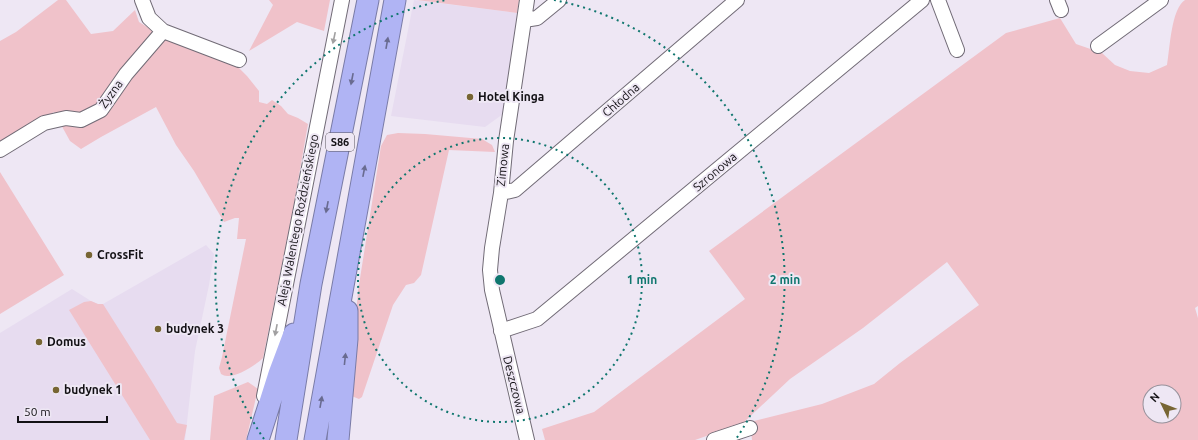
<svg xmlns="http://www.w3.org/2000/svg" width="1198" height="440" viewBox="0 0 1198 440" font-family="Ubuntu,sans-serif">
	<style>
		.built { fill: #e7dcf0 }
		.green { fill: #f0c2ca; fill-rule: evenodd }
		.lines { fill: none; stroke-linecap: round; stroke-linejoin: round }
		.minor-casing { stroke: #716b76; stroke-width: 16 }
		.highway-casing { stroke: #797ba6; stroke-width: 23 }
		.minor { stroke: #fff; stroke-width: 14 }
		.highway { stroke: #b0b4f4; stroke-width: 21 }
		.oneway { fill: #a1a0a1 }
		.oneway2 { fill: #696b90 }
		.ring { fill: none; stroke: #0f766e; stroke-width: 2; stroke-dasharray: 2 4 }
		.poi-dot { fill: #776533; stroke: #eee7f4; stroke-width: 1.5 }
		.labels { text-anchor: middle; stroke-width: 4; stroke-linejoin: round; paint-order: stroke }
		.shield { fill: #eee7f4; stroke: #555158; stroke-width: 1 }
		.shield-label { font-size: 11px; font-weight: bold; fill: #131115 }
		.street-label { font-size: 12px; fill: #131115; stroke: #eee7f4 }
		.poi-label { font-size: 12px; font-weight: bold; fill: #131115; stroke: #eee7f4; text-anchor: start }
		.centre { fill: #0f766e; stroke: #eee7f4; stroke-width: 2 }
		.ring-label { font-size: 12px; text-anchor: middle; font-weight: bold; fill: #0f766e; stroke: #eee7f4; stroke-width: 4; stroke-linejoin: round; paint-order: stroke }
	</style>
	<rect width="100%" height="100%" fill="#eee7f4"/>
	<!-- built -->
	<path class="built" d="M414 0 517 13 503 114 485 127 391 116Z
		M206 245 214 254 209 285 195 351 185 440H0V333L72 289 91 301 98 304H103Z"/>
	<!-- green -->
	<path class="green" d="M58 0H66L91 34 113 31 135 10 139 22 167 39 177 44 235 64 247 76 259 91V102L267 104 272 100 281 106 288 114 298 118 308 124 292 215 263 358C256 365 237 377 227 376 225 376 223 375 221 374L219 368 222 357 246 239H237L239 218H235L224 222 194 171 176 145 156 107 101 137 81 149 70 141 54 112 0 144V41L16 32Z
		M269 0H330L324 31 297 22 249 51 273 5Z
		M417 0H519L517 13Z
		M1185 0H1198V306L1195 308 1198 318V440H752L750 422 822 404 874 384 900 363 979 305 947 262 863 328 790 379 743 423 695 440H545L542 429 594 412 745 299 709 251 1006 33 1060 18 1076 44 1102 53 1115 65 1130 71 1149 73 1167 65C1170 49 1171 9 1185 0ZM1150 392H1174V416H1150Z
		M398 133 425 134 482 139 492 145 495 152 449 150 421 275 414 283 406 285 393 305 362 397 359 399 349 395 358 291 381 146 387 135Z
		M0 172 64 275 0 314Z
		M91 301 98 304H103L151 380 177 423 187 425 184 440H150L69 310 84 302Z
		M248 382 258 389 246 440H210L214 396Z"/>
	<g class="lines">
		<!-- minor casing -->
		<g class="minor-casing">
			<path id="minor" d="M142 0 149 18 163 31 239 60
				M938 0 957 50
				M1057 0 1061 10
				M524 20 537 18 559 0
				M1098 46 1161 0
				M0 150 44 123 66 118 81 120 101 110 126 74 163 31
				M501 193 515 190 737 0
				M501 331 537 319 922 0
				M264 396 342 0
				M527 440 492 290 490 270 492 248 501 193 506 141 527 0
				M714 440 750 428"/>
		</g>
		<!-- highway casing -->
		<g class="highway-casing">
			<path id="highway" d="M258 440 279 374 294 334
				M286 440 311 284 368 0
				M315 440C341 293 369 147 395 0
				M338 440 347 339V311"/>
		</g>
		<!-- minor -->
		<use href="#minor" class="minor"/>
		<!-- highway -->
		<use href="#highway" class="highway"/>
	</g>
	<!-- one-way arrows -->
	<defs><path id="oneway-solid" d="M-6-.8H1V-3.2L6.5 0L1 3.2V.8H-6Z"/></defs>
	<g class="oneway">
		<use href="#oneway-solid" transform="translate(334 38) rotate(102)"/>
		<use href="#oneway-solid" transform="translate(276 330) rotate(101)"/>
	</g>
	<g class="oneway2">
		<use href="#oneway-solid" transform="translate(387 43) rotate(-80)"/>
		<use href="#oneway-solid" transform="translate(352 79) rotate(101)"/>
		<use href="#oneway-solid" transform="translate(364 171) rotate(-79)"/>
		<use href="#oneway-solid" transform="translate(327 207) rotate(101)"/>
		<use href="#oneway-solid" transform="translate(345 359) rotate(-84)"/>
		<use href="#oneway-solid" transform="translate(321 402) rotate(-80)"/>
	</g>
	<!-- distance rings -->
	<g class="ring">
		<circle cx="500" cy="280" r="142"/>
		<path d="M264 439A285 285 0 0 1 446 0M554 0A285 285 0 0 1 736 439"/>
	</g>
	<!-- markers -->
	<g class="poi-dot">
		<circle cx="470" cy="97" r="4"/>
		<circle cx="89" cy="255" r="4"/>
		<circle cx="158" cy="329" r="4"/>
		<circle cx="39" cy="342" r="4"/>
		<circle cx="56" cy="390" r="4"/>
	</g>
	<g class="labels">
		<!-- shield labels -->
		<rect class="shield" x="326" y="133" width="28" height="18" rx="3"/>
		<g class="shield-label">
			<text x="340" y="146">S86</text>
		</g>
		<!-- street labels -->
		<g class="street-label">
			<text transform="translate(111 94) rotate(-54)" y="4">Żyzna</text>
			<text transform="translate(621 100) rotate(-41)" y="4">Chłodna</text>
			<text transform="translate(503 165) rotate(-84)" y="4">Zimowa</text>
			<text transform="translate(715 172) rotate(-40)" y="4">Szronowa</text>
			<text transform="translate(298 220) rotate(-79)" y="4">Aleja Walentego Roździeńskiego</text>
			<text transform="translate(514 385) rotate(76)" y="4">Deszczowa</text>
		</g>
		<!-- poi labels -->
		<g class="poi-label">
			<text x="478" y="101">Hotel Kinga</text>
			<text x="97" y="259">CrossFit</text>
			<text x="166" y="333">budynek 3</text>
			<text x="47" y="346">Domus</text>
			<text x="64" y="394">budynek 1</text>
		</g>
	</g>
	<circle cx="500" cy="280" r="6" class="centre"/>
	<g class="ring-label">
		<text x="642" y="284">1 min</text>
		<text x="785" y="284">2 min</text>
	</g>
	<!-- north arrow -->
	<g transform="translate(1162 404) rotate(313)"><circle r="19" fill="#eee7f4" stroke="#96919b"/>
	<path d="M0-3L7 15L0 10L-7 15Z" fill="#776533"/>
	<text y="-6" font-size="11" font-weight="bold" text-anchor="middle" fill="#131115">N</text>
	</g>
	<!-- scale -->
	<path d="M18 416v6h89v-6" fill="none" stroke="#131115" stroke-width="2"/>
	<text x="24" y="416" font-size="12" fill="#131115" stroke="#eee7f4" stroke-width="3" paint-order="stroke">50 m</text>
</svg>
